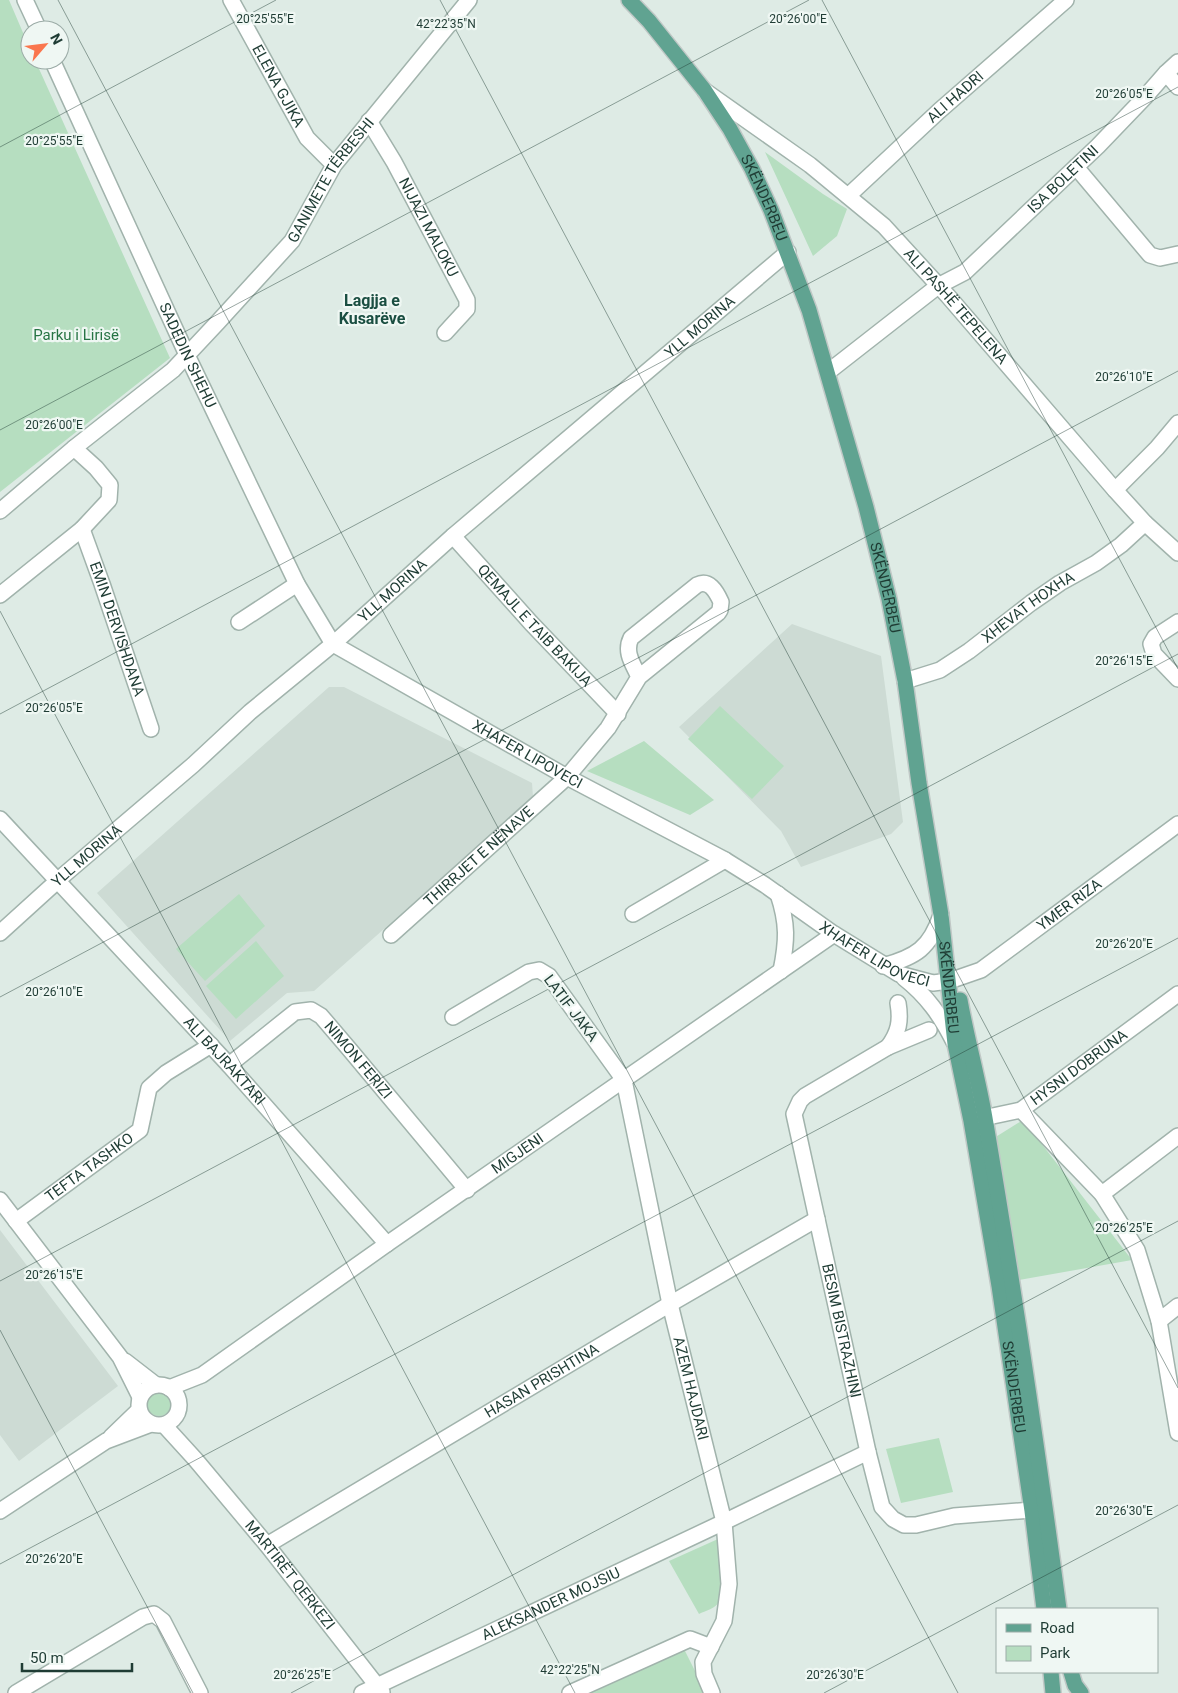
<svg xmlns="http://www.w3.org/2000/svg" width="1178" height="1693" viewBox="0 0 1178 1693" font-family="Roboto,sans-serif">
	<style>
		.built { fill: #cddbd4 }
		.green { fill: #b6dec0 }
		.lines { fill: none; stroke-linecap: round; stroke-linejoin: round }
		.minor-casing { stroke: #a1b3ac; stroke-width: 18 }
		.major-casing { stroke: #c0c8c6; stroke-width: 18 }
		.minor { stroke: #fff; stroke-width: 15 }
		.major { stroke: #60a391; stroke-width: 15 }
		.ticks { fill: none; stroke: #1f3c34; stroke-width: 1; stroke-opacity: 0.45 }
		.labels { text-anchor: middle; stroke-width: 4.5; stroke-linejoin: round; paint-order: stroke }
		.street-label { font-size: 15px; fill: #1f3c34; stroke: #eff7f3 }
		.park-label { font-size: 15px; fill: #277444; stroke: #eff7f3 }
		.neighbourhood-label { font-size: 16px; font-weight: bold; fill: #1a4e41; stroke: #eff7f3 }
		.ticks-label { font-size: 12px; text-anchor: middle; fill: #1f3c34; stroke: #eff7f3; stroke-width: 4.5; stroke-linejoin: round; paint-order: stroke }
	</style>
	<rect width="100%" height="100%" fill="#deebe5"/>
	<!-- built -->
	<path class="built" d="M792 624 881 656 903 822 891 834 801 867 781 831 679 727Z
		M329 687H344L532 783 533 797 314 991 287 993 230 1041 97 893Z
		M0 1230 118 1386 19 1461 0 1435Z"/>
	<!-- green -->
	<path class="green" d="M0 0H9L30 49V60H35L170 358 0 492Z
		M765 152 823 194 847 209 837 236 813 256Z
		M720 706 784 766 752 799 688 739Z
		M644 741 714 800 690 815 587 771Z
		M239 894 265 926 205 981 176 949Z
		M256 941 284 976 236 1019 206 986Z
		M1023 1120 1132 1260 1019 1280 994 1138Z
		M147 1404a12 12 0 1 1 24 0a12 12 0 1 1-24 0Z
		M939 1438 953 1492 901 1503 886 1449Z
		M718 1539C721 1555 729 1588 719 1602 716 1608 705 1611 699 1614L669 1561Z
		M683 1647 706 1693H590Z"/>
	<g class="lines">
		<!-- minor casing -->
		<g class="minor-casing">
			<g id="minor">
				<path d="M25 0 39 30"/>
				<path id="s1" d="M231 0 307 138 334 165"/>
				<path id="s2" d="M52 60 187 355 297 584 333 644 567 777 725 860 765 885 834 934 899 974 933 983 941 982 955 979 981 970 1178 824"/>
				<path d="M1166 73 1178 87"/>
				<path id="s3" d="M705 91 810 165 884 226 948 296 1115 490 1145 523 1178 553"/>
				<path id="s4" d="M369 121 394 162 467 300V309L445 333"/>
				<path d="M1076 167 1150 255 1160 258 1178 254"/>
				<path id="s5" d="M848 196 939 111 1066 0"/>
				<path id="s6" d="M828 372 938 286 965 272 1098 146 1145 97 1166 73 1178 62"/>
				<path d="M1115 490 1157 448 1178 423"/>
				<path id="s7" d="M0 511 74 448 173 370 218 322 292 241 334 165 469 0"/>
				<path id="s8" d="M82 529 102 584 151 729"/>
				<path id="s9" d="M453 536 531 623 618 714"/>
				<path d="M0 595 82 529 109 500 110 485 96 468 74 448"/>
				<path d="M239 622 297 584"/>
				<path d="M1178 622 1155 637 1151 644 1154 654 1178 679"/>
				<path id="s10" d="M905 681 940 670 969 651 1031 603 1060 583 1096 563 1121 545 1145 523"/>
				<path id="s11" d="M0 819 229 1065 387 1244"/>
				<path d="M778 894C788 924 787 941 781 971"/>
				<path d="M633 914 725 860"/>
				<path id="s12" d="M0 933 65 874 193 765 250 712 333 644 453 536 788 252"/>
				<path id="s13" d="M391 935 567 777 608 728 639 677 718 613 720 610 721 602C716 591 709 579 697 585L631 638C624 652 633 664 639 677"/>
				<path d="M883 966C916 957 930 948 941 915"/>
				<path d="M904 978C927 996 941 1016 954 1042"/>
				<path id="s14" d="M453 1017 529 972 539 970 549 976 624 1080 670 1304 724 1522 729 1584 724 1621 703 1662 704 1674 712 1693"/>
				<path id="s15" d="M929 1030 888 1047 805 1096 800 1101 794 1114 868 1452 882 1507 893 1519 904 1525H916L954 1516 1044 1509"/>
				<path d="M888 1047C899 1032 901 1021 898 1003"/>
				<path id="s16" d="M229 1065 295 1012 311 1010 321 1016 350 1050 467 1190"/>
				<path d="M1021 1110 1102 1194 1137 1250 1159 1321 1178 1433"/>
				<path id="s17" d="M974 1120 1021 1110 1178 994"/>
				<path d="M1102 1194 1178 1136"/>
				<path d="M0 1200 120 1357 140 1397"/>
				<path id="s18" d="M16 1221 140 1130 149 1088 166 1073 211 1045"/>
				<path d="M1159 1321 1178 1306"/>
				<path d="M125 1361 156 1385"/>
				<circle cx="159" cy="1405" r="20"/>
				<path id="s19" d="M169 1388 202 1375 387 1244 834 934"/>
				<path id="s20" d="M164 1425 195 1459 267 1545 382 1692"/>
				<path d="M111 1437 139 1410"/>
				<path d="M0 1511 106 1441 151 1424"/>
				<path id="s21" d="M267 1545 670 1304 817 1219"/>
				<path d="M16 1693 143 1617 154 1614 163 1621 200 1693"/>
				<path id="s22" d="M362 1693 724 1522 868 1452"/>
				<path d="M570 1693 690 1639 711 1647"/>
			</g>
		</g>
		<!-- major casing -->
		<g class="major-casing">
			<g id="major">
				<path id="s23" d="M629 0 649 21 705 91 730 129 752 169 771 210 809 310 866 507 889 599 905 681 919 783 941 915 955 1044 971 1121 999 1286 1032 1511 1044 1609"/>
				<path d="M960 1000C967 1039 978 1078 985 1118 1013 1281 1037 1445 1059 1609"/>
				<path d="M1051 1672 1053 1693"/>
				<path d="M1071 1672 1075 1685 1081 1693"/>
			</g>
		</g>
		<!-- minor -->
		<use href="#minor" class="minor"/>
		<!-- major -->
		<use href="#major" class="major"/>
	</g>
	<!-- ticks -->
	<path class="ticks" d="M58 0 958 1693M440 0 1178 1388M822 0 1178 669M0 147 276 0M0 430 809 0M0 611 575 1693M0 714 1178 87M0 997 1178 371M0 1281 1178 654M0 1330 193 1693M0 1564 1178 938M291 1693 1178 1221M824 1693 1178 1505"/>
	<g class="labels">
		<!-- street labels -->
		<g class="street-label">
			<text dy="5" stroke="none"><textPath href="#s1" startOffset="98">ELENA GJIKA</textPath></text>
			<text dy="5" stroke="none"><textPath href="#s5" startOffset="146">ALI HADRI</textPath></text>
			<text dy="5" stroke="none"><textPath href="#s6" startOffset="305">ISA BOLETINI</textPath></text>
			<text dy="5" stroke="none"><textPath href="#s7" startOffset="471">GANIMETE TËRBESHI</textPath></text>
			<text dy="5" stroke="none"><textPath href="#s23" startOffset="241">SKËNDERBEU</textPath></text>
			<text dy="5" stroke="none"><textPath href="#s4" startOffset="122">NIJAZI MALOKU</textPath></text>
			<text dy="5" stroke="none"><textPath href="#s3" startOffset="332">ALI PASHË TEPELENA</textPath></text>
			<text dy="5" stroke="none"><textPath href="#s12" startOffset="926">YLL MORINA</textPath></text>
			<text dy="5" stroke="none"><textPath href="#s2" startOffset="325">SADEDIN SHEHU</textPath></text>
			<text dy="5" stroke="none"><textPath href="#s23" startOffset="650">SKËNDERBEU</textPath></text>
			<text dy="5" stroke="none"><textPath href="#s12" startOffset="521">YLL MORINA</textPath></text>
			<text dy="5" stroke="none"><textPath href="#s10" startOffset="145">XHEVAT HOXHA</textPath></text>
			<text dy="5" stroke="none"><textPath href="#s9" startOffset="121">QEMAJL E TAIB BAKIJA</textPath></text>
			<text dy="5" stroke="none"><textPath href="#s8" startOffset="106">EMIN DERVISHDANA</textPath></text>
			<text dy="5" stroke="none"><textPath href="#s2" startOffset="872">XHAFER LIPOVECI</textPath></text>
			<text dy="5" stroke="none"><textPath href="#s12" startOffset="116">YLL MORINA</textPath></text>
			<text dy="5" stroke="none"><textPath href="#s13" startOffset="118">THIRRJET E NËNAVE</textPath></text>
			<text dy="5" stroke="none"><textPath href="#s2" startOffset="1499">YMER RIZA</textPath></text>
			<text dy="5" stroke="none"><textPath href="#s2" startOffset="1274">XHAFER LIPOVECI</textPath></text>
			<text dy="5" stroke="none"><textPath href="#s23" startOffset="1055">SKËNDERBEU</textPath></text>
			<text transform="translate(571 1008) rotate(53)" y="5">LATIF JAKA</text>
			<text dy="5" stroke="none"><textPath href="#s11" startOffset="330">ALI BAJRAKTARI</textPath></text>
			<text dy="5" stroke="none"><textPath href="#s16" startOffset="170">NIMON FERIZI</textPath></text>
			<text dy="5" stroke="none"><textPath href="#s17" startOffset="120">HYSNI DOBRUNA</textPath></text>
			<text dy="5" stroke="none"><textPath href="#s19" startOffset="421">MIGJENI</textPath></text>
			<text dy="5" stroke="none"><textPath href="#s18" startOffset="91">TEFTA TASHKO</textPath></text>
			<text dy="5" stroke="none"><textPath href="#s15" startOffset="384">BESIM BISTRAZHINI</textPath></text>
			<text dy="5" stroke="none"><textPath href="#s21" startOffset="320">HASAN PRISHTINA</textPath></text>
			<text dy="5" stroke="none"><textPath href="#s23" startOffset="1460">SKËNDERBEU</textPath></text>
			<text dy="5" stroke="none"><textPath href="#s14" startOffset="554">AZEM HAJDARI</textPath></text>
			<text dy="5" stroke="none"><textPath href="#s20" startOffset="196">MARTIRËT QERKEZI</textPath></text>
			<text dy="5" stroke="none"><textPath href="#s22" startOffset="209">ALEKSANDER MOJSIU</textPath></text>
		</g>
		<!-- park labels -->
		<g class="park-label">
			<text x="76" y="340">Parku i Lirisë</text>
		</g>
		<!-- neighbourhood labels -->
		<g class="neighbourhood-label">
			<text x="372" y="306">Lagjja e<tspan x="372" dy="18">Kusarëve</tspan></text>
		</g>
	</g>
	<g class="ticks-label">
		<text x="265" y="23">20°25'55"E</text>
		<text x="798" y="23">20°26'00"E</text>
		<text x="446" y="28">42°22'35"N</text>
		<text x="1124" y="98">20°26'05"E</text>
		<text x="54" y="145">20°25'55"E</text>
		<text x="1124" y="381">20°26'10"E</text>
		<text x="54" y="429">20°26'00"E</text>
		<text x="1124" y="665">20°26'15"E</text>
		<text x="54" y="712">20°26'05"E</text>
		<text x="1124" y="948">20°26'20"E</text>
		<text x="54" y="996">20°26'10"E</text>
		<text x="1124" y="1232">20°26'25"E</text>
		<text x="54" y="1279">20°26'15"E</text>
		<text x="1124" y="1515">20°26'30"E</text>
		<text x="54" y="1563">20°26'20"E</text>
		<text x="570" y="1674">42°22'25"N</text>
		<text x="302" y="1679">20°26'25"E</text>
		<text x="835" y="1679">20°26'30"E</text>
	</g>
	<!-- legend -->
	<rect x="996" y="1608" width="162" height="65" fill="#eff7f3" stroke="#9caca7"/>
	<rect x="1006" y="1624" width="25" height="8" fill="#60a391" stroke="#9caca7"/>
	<text x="1040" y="1633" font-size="15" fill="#1f3c34">Road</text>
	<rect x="1006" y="1646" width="25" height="15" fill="#b6dec0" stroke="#9caca7"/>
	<text x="1040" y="1658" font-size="15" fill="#1f3c34">Park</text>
	<!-- north arrow -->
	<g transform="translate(45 45) rotate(62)"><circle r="24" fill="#eff7f3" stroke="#9caca7"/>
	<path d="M0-4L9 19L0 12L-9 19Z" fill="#fa764e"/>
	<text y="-8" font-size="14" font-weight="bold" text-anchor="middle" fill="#1f3c34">N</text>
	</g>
	<!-- scale -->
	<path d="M22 1663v8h110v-8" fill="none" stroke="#1f3c34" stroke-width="2.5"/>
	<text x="30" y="1663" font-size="15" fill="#1f3c34" stroke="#eff7f3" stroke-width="4" paint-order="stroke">50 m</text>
</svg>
